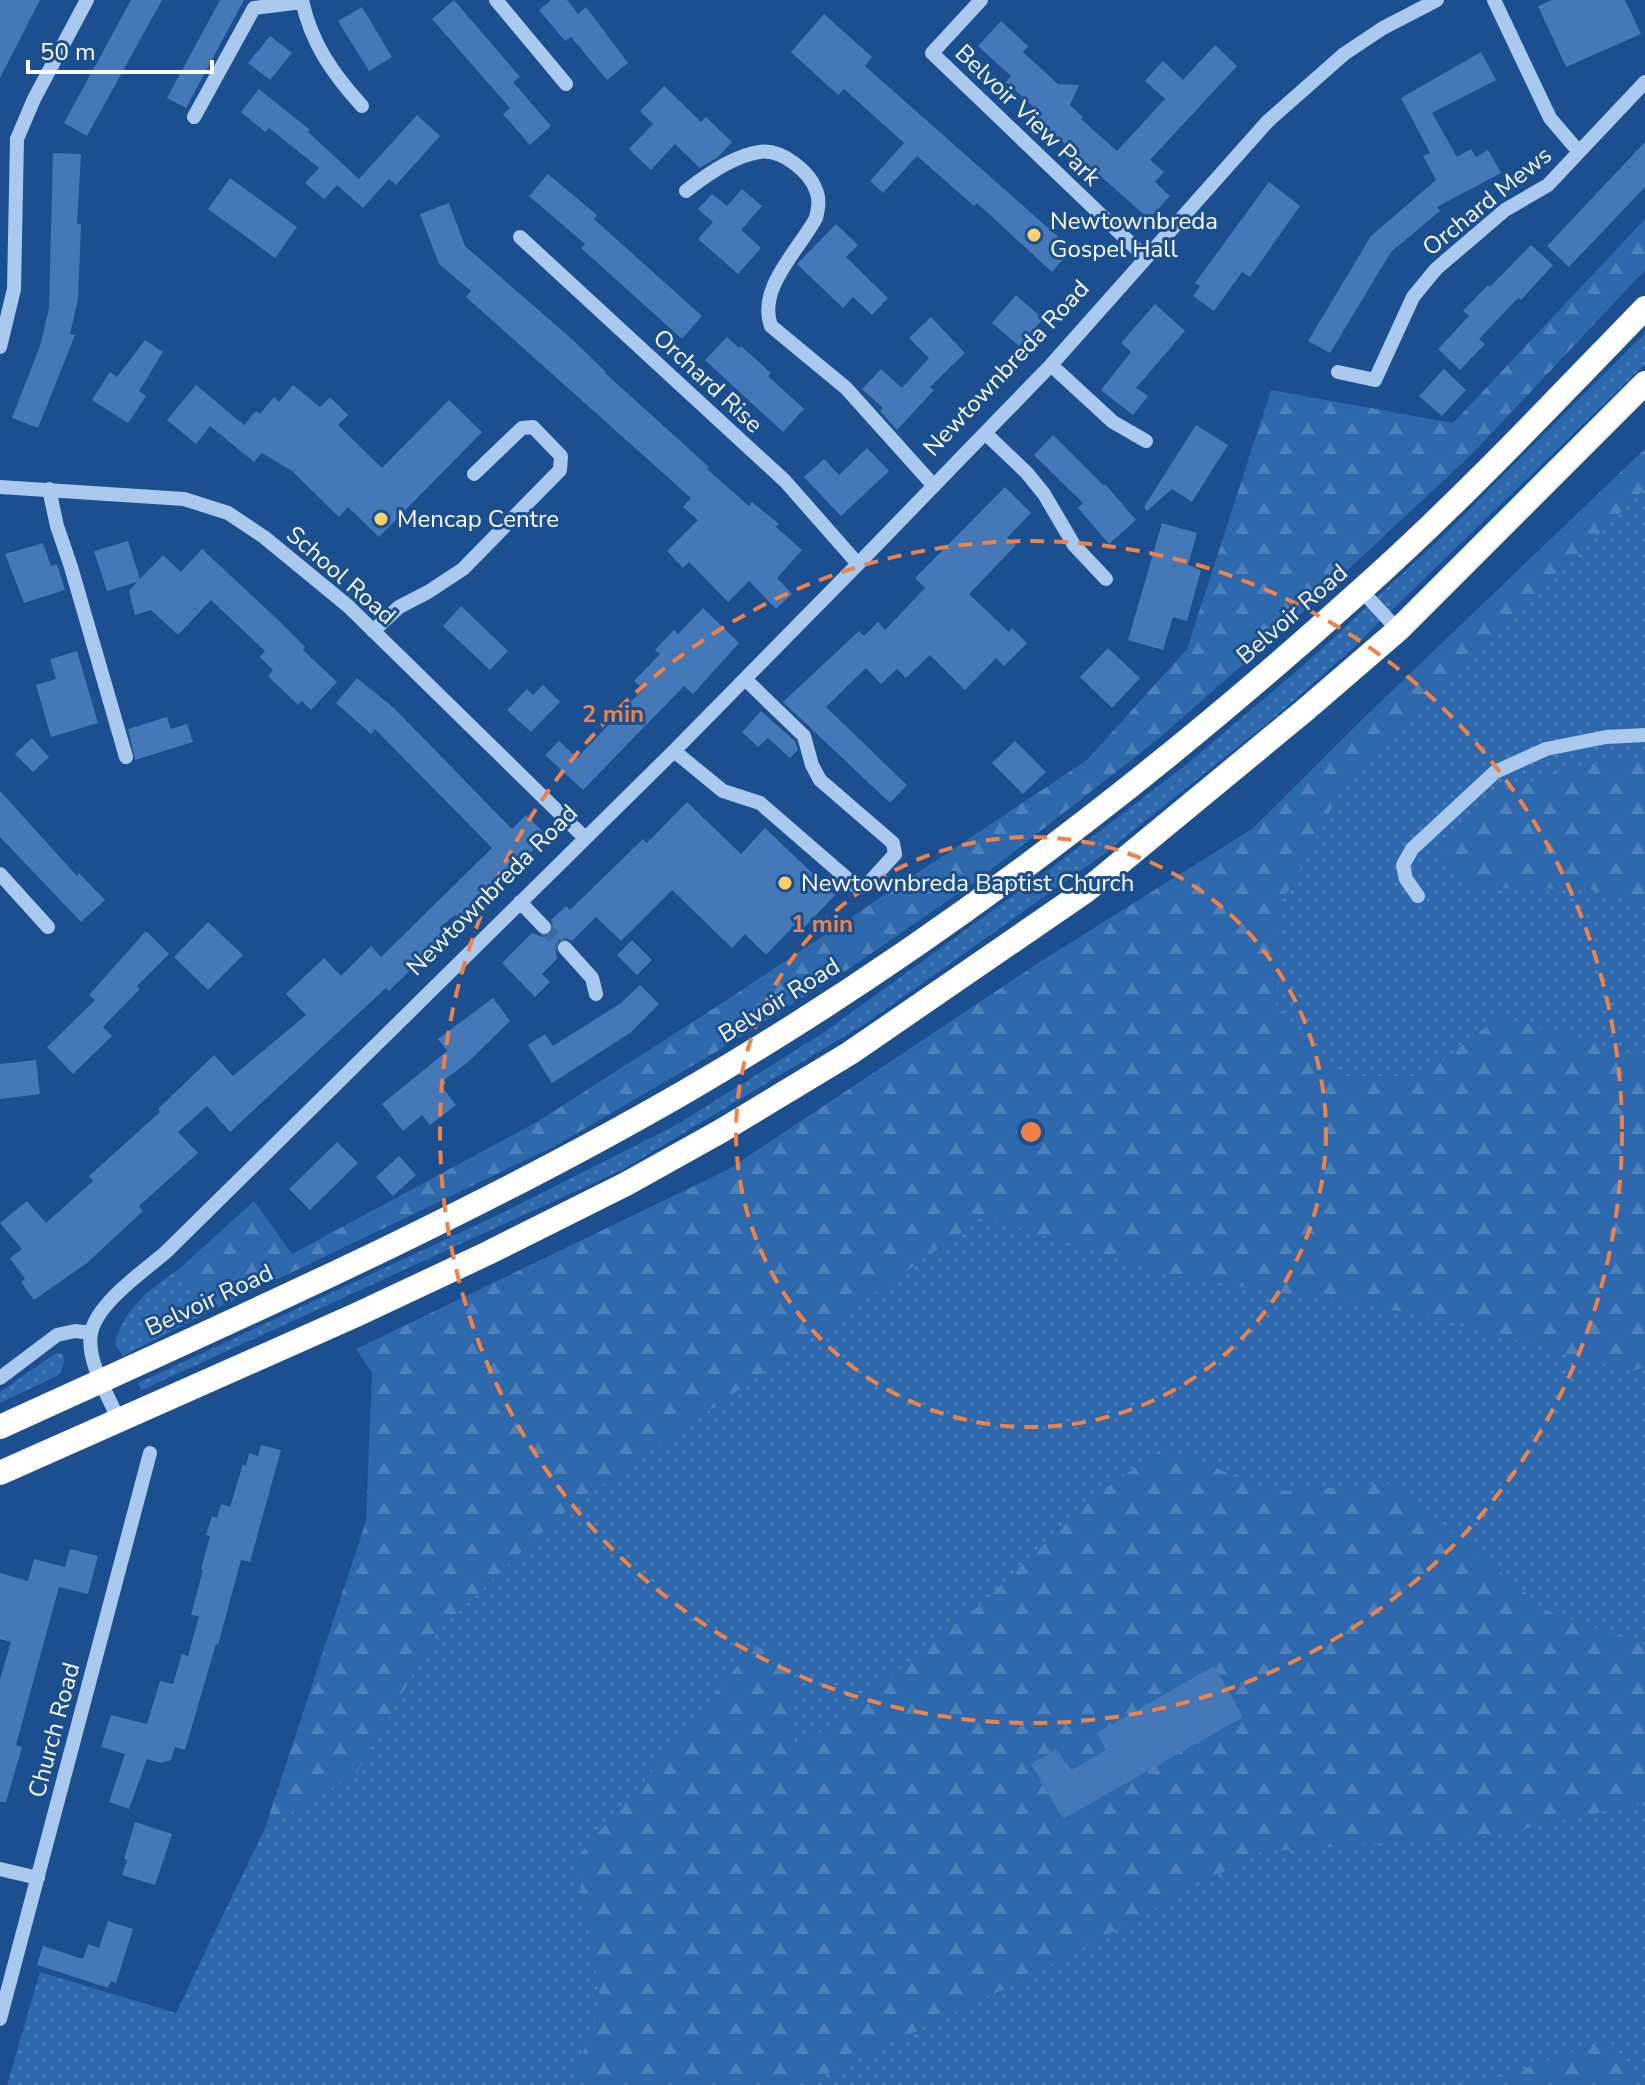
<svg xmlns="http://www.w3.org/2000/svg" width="1645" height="2085" viewBox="0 0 1645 2085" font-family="'Nunito Sans',sans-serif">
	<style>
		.grass { fill: url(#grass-dots) }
		.forest { fill: url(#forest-firs) }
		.building { fill: #4478b7 }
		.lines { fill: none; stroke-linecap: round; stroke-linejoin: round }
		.minor-tunnel { stroke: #3d69a0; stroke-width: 14; stroke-dasharray: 14 7; stroke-linecap: butt }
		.minor { stroke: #a9c9ee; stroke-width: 14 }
		.highway { stroke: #fff; stroke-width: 24 }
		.ring { fill: none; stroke: #ee8249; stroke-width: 4; stroke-dasharray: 14 10 }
		.poi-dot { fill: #ffd166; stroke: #1b4f8f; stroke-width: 3 }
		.labels { text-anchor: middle; stroke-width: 6; stroke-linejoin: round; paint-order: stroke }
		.street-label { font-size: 24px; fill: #fff; stroke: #1b4f8f }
		.poi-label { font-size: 24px; fill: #fff; stroke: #1b4f8f; text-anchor: start }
		.centre { fill: #ee8249; stroke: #1b4f8f; stroke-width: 4 }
		.ring-label { font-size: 24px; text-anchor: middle; font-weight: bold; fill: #ee8249; stroke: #1b4f8f; stroke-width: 6; stroke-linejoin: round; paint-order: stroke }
	</style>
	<defs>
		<pattern id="grass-dots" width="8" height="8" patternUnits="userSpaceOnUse" patternTransform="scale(2)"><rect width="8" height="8" fill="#2e69ad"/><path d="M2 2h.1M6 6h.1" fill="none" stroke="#4d80b9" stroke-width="1.8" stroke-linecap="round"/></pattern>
		<pattern id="forest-firs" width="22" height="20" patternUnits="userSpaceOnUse" patternTransform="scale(2)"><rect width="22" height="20" fill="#2e69ad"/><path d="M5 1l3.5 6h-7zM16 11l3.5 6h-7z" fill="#4d80b9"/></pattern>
	</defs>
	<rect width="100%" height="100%" fill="#1b4f8f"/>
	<!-- grass -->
	<path class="grass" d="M1645 333V364L1349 652 1275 717 1100 857 865 1024 622 1170 142 1390 138 1383 500 1214 676 1125 823 1033 1058 863 1187 764 1305 664 1442 537Z
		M1645 449V2085H7L40 1972 176 2013 265 1828 372 1623 880 1199 1369 713Z
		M179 1269 207 1313 123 1356 115 1344C123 1309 151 1288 179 1269Z
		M56 1353H62L65 1360 59 1375 0 1403V1392Z"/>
	<!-- forest -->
	<path class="forest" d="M1645 219V270L1471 455 1296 618 1157 740 975 882 847 970 716 1052 553 1147 207 1313 179 1269 254 1201 292 1254 537 1122 730 998 1087 760 1187 649 1271 390 1453 423Z
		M1645 449V489L1345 782 1282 902 1276 1007 1347 1076H1423L1500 1016 1645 1057V1367L1631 1371 1417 1314 1175 1276 983 1217 557 1518 436 1634 356 1774 265 1828 366 1521 372 1373 356 1349 729 1169 1046 958 1252 829 1369 713Z
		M1645 757V905L1588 889 1472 888 1441 850 1498 795 1569 767Z
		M1165 1447 1274 1492 1395 1483 1547 1611 1645 1645V1803L1489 1836 1260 1852 1027 1978 804 2085H571L601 2004 576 1858 658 1765 753 1646 792 1656 795 1752 975 1609 1099 1493Z
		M1607 2039 1645 2079V2085H1460L1506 2075Z"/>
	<!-- building -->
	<path class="building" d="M0 0H40L0 78Z
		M131 0H162L87 136 64 123Z
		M220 0H244L186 108 167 98Z
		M454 0 520 77 513 82 551 126 530 145 503 114 510 108 432 19Z
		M551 0H567L578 14 586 7 628 63 607 80 571 37 565 41 539 10Z
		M1552 0H1625L1641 34 1566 67 1538 6Z
		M362 7 392 57 369 71 338 21Z
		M824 14 872 57 865 66 1072 249 1052 272 977 203 974 206 917 156 883 193 870 181 904 143 844 89 838 95 791 52Z
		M1001 21 1028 46 1023 52 1058 84 1079 85 1070 105 1083 117 1081 119 1117 151 1165 99 1145 81 1163 61 1183 80 1215 45 1237 66 1150 160 1164 172 1155 182 1170 196 1149 219 1088 165 1085 168 1063 148 1066 145 1035 117 1039 112 1006 82 1011 76 978 46Z
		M270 36 292 53 270 80 248 63Z
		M1481 52 1496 80 1432 113 1457 157 1471 149 1476 157 1488 150 1501 173 1437 207 1440 211 1391 252 1330 353 1308 341 1371 236 1436 180 1423 156 1430 153 1401 98Z
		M664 86 701 122 706 117 732 142 718 157 700 168 675 144 651 170 629 149 653 124 640 111Z
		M259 89 310 130 308 132 359 179 417 115 440 136 396 185 389 179 363 208 337 185 324 199 305 183 319 168 269 128 265 132 241 112Z
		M1645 142V187L1569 267 1547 246Z
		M53 153 81 154 77 224H81L78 299 70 334 75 335 38 428 12 418 40 346 49 308Z
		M548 174 597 215 594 219 702 316 682 339 581 248 585 244 529 196Z
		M230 178 297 227 275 258 208 209Z
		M1269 182 1300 206 1250 277 1242 272 1214 311 1193 296 1200 286 1195 283Z
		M742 189 762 206 741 230 761 248 738 274 698 239 713 222 698 209 712 194 727 206Z
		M449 203 465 246 574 341 606 372 605 373 709 467 707 469 749 506 752 502 779 524 776 527 802 550 777 578 792 594 776 609 749 581 728 602 689 562 683 568 667 551 698 520 683 507 691 498 466 297 471 291 439 264 420 214Z
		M836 224 858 245 846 257 888 298 872 315 853 297 843 308 797 264Z
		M1531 245 1553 265 1521 300 1518 298 1479 339 1485 344 1460 370 1438 349 1469 316 1463 311 1488 285 1490 287Z
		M1016 295 1043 319 1019 346 992 323Z
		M1155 304 1185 331 1136 388 1148 396 1133 415 1101 390 1131 352 1121 343Z
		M931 317 965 353 930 387 934 390 897 430 880 411 883 408 862 389 881 369 902 388 929 358 909 338Z
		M727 337 739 348 741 346 771 373 768 376 804 409 783 432 705 360Z
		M145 340 163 352 139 391 146 396 128 423 92 400 110 372 117 377Z
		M1444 369 1466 390 1442 416 1419 396Z
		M196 385 244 425 256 411 260 414 274 397 279 402 293 385 320 407 330 397 348 415 338 425 382 468 449 400 482 432 379 537 348 507 339 517 292 471 262 453 254 462 210 426 196 444 167 420Z
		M1196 425 1228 445 1192 502 1172 489 1147 511 1144 507Z
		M1053 435 1104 486 1105 484 1136 520 1109 544 1078 508 1083 503 1034 455Z
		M867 448 889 471 841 516 804 477 824 459 839 475Z
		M1005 487 1031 513 1007 538 1016 545 969 594 1009 632 1012 628 1027 643 1004 666 996 658 965 690 930 655 906 678 897 669 881 684 866 668 826 707 907 785 890 803 783 702 859 631 864 636 878 622 885 630 925 588 915 578Z
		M1162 523 1197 533 1188 565 1201 570 1187 621 1173 617 1163 650 1128 640Z
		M128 541 140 579 163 555 181 572 202 549 277 619 305 647 303 650 337 682 311 710 302 701 298 705 268 676 273 670 260 657 265 651 211 600 178 635 151 610 135 615 129 591 137 582 107 591 94 551Z
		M43 543 51 566 57 564 65 590 24 603 5 554Z
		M461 606 508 651 490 670 443 626Z
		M703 608 739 643 693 694 684 686 583 790 545 755 559 741 577 758 643 689 634 681 660 654 655 650 674 630 678 634Z
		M1108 648 1140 678 1112 708 1080 677Z
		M77 651 98 723 51 737 36 685 56 679 50 659Z
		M357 678 394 708 512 829 526 815 547 836 461 921 455 915 440 927 446 935 389 991 386 988 230 1132 207 1106 178 1132 198 1153 139 1206 143 1211 87 1263 34 1300 21 1282 25 1279 10 1258 22 1249 0 1223 27 1201 46 1223 93 1181 89 1176 160 1112 158 1109 214 1055 233 1076 306 1015 286 994 324 958 341 976 371 946 381 957 492 848 375 729 371 734 336 703Z
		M543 685 560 702 531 732 507 710 527 689 533 695Z
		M761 711 795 741 798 750 790 758 768 738 758 747 742 732Z
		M167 717 171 729 187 724 193 742 135 760 128 729Z
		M32 738 49 757 33 772 15 754Z
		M1015 741 1046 772 1023 794 992 763Z
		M0 791 77 876 79 873 105 900 81 922 0 837Z
		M687 802 741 854 765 828 835 895 800 932 794 926 766 955 745 934 732 948 672 890 621 941 596 917 572 941 567 938 559 940 555 946 557 959 542 974 550 982 535 997 502 963 532 933 542 937 550 935 554 929 551 920 566 906 570 910 643 839 647 843Z
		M208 922 243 955 208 990 174 957Z
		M146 931 169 954 137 986 140 989 103 1027 112 1036 73 1074 47 1047 95 1000 89 995Z
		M632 940 652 960 637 975 617 955Z
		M640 985 659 1004 630 1033 552 1083 528 1045 545 1034 553 1046 621 1003Z
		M493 998 510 1021 467 1063 444 1080 446 1083 442 1087 456 1105 430 1125 422 1115 403 1131 382 1104 447 1051 438 1039Z
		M36 1060 40 1094 0 1099V1064Z
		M337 1142 358 1163 310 1210 289 1189Z
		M399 1156 416 1175 393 1196 376 1177Z
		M261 1445 281 1450 250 1562 241 1560 218 1645 216 1644 185 1750 175 1747 171 1760 161 1763 147 1759 129 1809 109 1802 125 1754 101 1747 111 1715 147 1724 160 1681 173 1684 182 1654 188 1656 199 1616 191 1615 203 1570 201 1569 210 1536 206 1535 212 1516 217 1518 221 1504 230 1507 243 1464 246 1466 249 1453 258 1456Z
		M70 1549 98 1556 88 1594 59 1587 16 1745 22 1747 6 1802H0V1679L11 1642 0 1639V1573L28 1581 34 1559 65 1567Z
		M1214 1666 1243 1717 1063 1819 1031 1764 1057 1749 1070 1771 1106 1750 1097 1733Z
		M135 1822 172 1834 155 1885 122 1875 127 1860 124 1859Z
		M108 1921 133 1929 116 1983 111 1981 108 1988 37 1965 43 1946 83 1959 88 1944 99 1948Z"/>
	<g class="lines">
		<!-- minor-tunnel -->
		<path class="minor-tunnel" d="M544 927 565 948"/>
		<!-- minor -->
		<path class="minor" d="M302 0C311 43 333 74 362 106
			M496 0 566 84
			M981 0 932 53 1146 258
			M194 117 254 8 302 2
			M1579 152 1645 82
			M686 191C706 175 733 156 759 152 781 148 811 172 817 193 820 201 818 210 816 218 799 250 757 288 771 326L846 388 934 486
			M520 237 785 481 858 564
			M0 347 14 289 17 139 34 99 87 0
			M1051 365 1113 422 1146 441
			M1338 372 1375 380 1413 297 1436 269 1505 210 1548 185 1579 152 1550 118 1494 0
			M985 433 1027 473 1044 494 1074 545 1106 579
			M0 487 184 499 228 513 264 537 348 606 585 838
			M49 489 57 526 71 567 126 757
			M1361 590 1398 630
			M373 631 399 607 428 592 463 569 560 470 561 456 533 427 522 428 474 474
			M674 751 723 791 760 803 857 887 867 885 895 854 893 843 820 780 812 765 804 736 745 679
			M0 874 48 927
			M1418 896 1406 879 1403 865 1412 849 1495 772 1546 749 1606 737 1645 735
			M520 902 544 927
			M565 948 592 978 596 994
			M0 1378 57 1335 75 1331 91 1333
			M119 1420C108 1396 86 1360 91 1333 97 1303 144 1271 166 1252L674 751 858 564 1051 365 1268 121 1344 54 1383 28 1437 0
			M0 1869 38 1878
			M0 2019 150 1453"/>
		<!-- highway -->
		<path class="highway" d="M0 1427C232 1321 467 1218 688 1090 929 950 1152 779 1359 592 1459 503 1551 405 1645 308
			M0 1473 356 1315 488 1253 626 1184 721 1131 850 1053 1087 890 1304 711 1398 630 1645 383"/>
	</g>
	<!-- distance rings -->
	<g class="ring">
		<circle cx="1031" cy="1132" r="295"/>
		<circle cx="1031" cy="1132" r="591"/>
	</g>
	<!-- markers -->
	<g class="poi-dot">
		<circle cx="1034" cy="235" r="8"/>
		<circle cx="381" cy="519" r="8"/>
		<circle cx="785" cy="883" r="8"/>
	</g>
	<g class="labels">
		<!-- street labels -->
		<g class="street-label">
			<text transform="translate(1028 115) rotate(44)" y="8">Belvoir View Park</text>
			<text transform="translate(1487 201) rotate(-39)" y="8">Orchard Mews</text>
			<text transform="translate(1006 368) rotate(-47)" y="8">Newtownbreda Road</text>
			<text transform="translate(708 381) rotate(43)" y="8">Orchard Rise</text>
			<text transform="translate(341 575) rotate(41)" y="8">School Road</text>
			<text transform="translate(1292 614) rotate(-41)" y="8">Belvoir Road</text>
			<text transform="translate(492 890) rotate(-45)" y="8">Newtownbreda Road</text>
			<text transform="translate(779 1000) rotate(-32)" y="8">Belvoir Road</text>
			<text transform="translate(209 1300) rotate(-25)" y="8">Belvoir Road</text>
			<text transform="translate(54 1730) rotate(-75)" y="8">Church Road</text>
		</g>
		<!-- poi labels -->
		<g class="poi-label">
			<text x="1050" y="229">Newtownbreda<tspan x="1050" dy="28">Gospel Hall</tspan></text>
			<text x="397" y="527">Mencap Centre</text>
			<text x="801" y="891">Newtownbreda Baptist Church</text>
		</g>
	</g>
	<circle cx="1031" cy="1132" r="12" class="centre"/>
	<g class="ring-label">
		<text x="613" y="722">2 min</text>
		<text x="822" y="932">1 min</text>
	</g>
	<!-- scale -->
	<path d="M28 60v12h184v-12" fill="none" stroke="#ffffff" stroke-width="4"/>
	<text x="40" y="60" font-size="24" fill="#ffffff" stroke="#1b4f8f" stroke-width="6" paint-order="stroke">50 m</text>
</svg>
